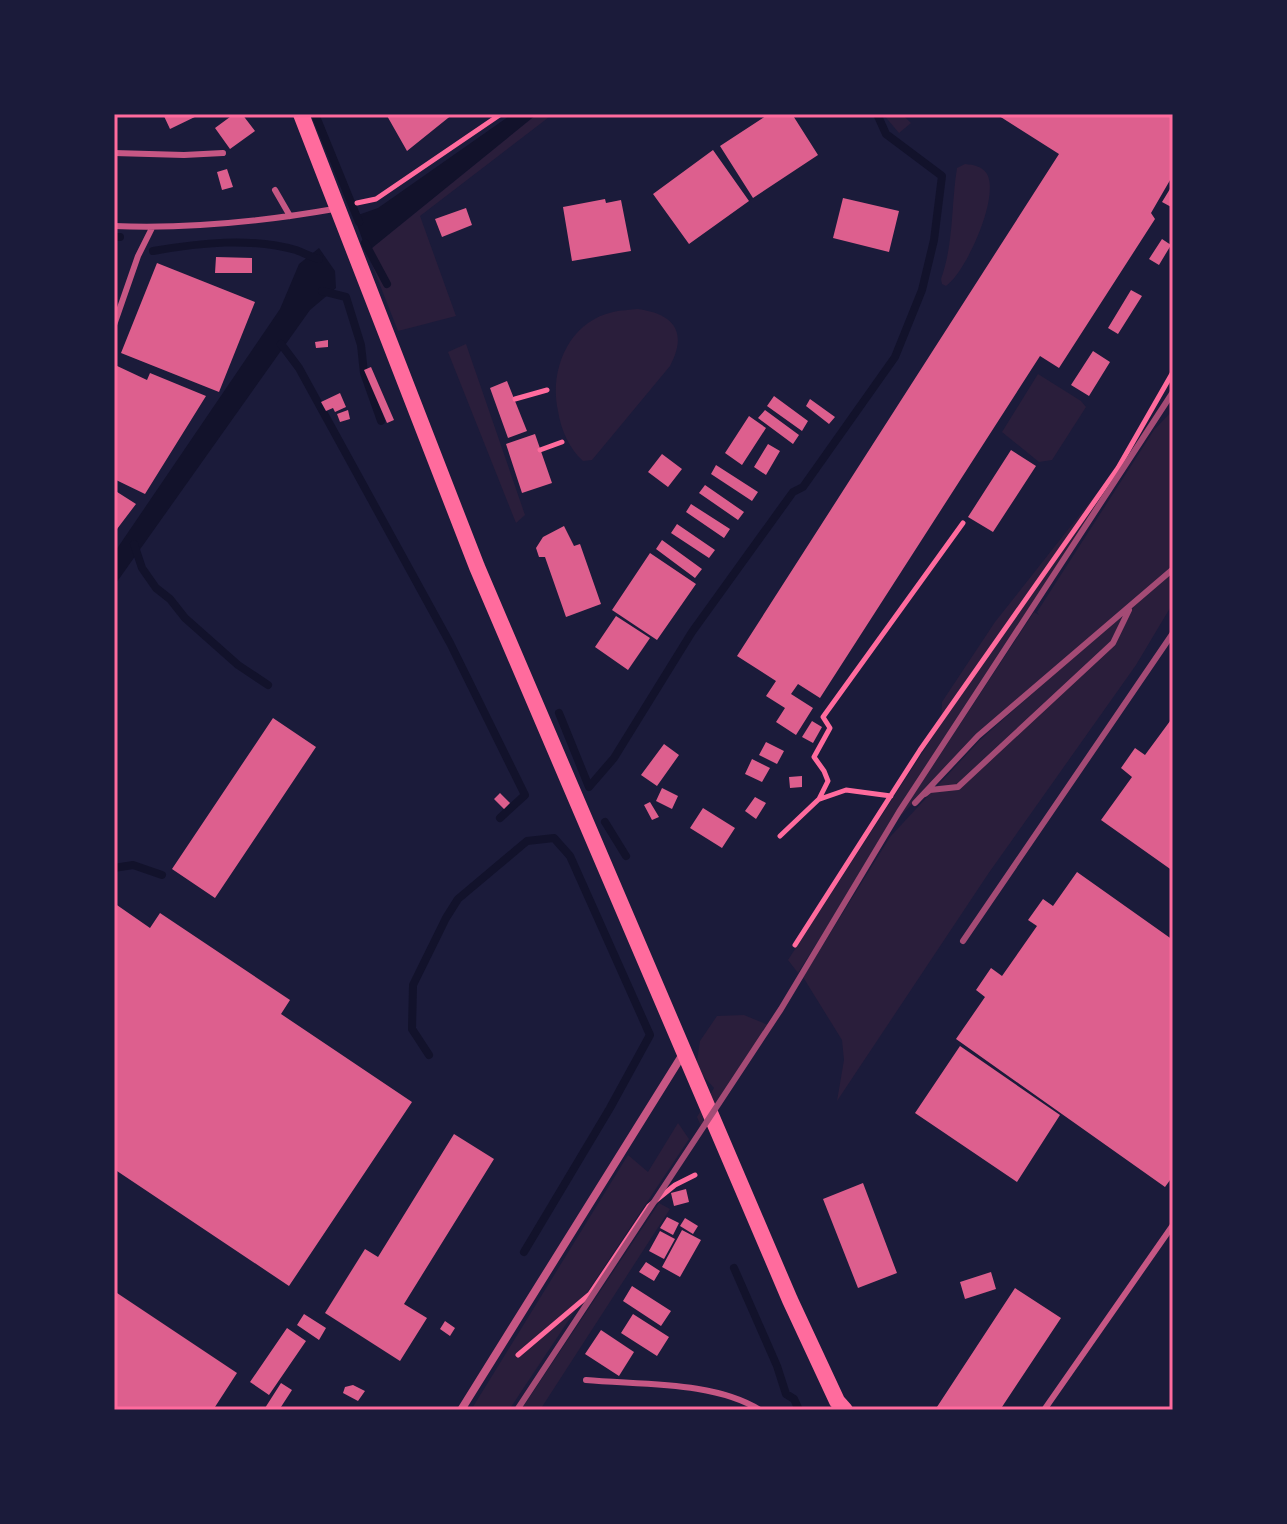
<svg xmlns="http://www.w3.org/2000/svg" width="1287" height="1524" viewBox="0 0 1287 1524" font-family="Georgia,serif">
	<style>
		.green { fill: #2a1e3b }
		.water { fill: #12122b }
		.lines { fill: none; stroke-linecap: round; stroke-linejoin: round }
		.stream { stroke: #12122b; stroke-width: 8 }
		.building { fill: #dd5f8e }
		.path { stroke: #ff6b9d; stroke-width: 5 }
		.service { stroke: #c65784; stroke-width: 6 }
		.minor { stroke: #c65784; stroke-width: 8 }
		.secondary { stroke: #ff6b9d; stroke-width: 16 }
		.rail { stroke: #a44b75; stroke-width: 6 }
		.neatline { fill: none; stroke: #ff6b9d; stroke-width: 3 }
	</style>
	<rect width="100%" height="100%" fill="#1b1b3a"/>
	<!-- green -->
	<path class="green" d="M537 114H553L420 216 456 316 398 331 367 252Z
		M883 114H902L911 123 899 133Z
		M965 164C974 165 982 166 987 174 1000 197 966 272 946 286L942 284 941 279C954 243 951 205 957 168Z
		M638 309C674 314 688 332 670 366L592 460 583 461C569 448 561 430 558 411 549 371 568 322 613 312 621 310 630 310 638 309Z
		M466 344 525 515 516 523 448 352Z
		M1038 374 1081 401 1086 407 1052 460 1039 462 1002 432Z
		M1173 410V528L1171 531 1173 533V565L975 736 897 820 1034 612 1039 615 1037 612 1154 430Z
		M1112 474 1116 478 954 725 798 973 788 960 941 724 942 702 995 622Z
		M1173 569V603L1136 665 988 874 837 1101 844 1060 842 1040 803 977 890 837 980 740Z
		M744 1015 768 1025 702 1128 697 1117 714 1088 696 1068 700 1041 717 1016Z
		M678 1123 689 1139 509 1410H471L628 1155 648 1172Z
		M659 1203 670 1209 540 1410H521Z"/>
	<!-- water -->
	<path class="water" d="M512 114H537L367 252 353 214H361L378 208Z
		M319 248 335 271 336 288 310 310 114 586V553L280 309 299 264Z"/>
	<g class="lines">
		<!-- stream -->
		<path class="stream" d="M315 114 359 222
			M114 237H120
			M365 243 387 284
			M153 251C199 243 250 237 296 250 304 253 311 257 319 259
			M322 291 346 297 361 345 364 373 381 421
			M281 344 299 368 450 643 525 795 500 818
			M134 544 142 568 156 588 170 599 185 618 238 665 268 685
			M559 713 589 787 614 758 692 632 793 492 803 487 895 357 922 290 934 240 942 176 886 134 877 114
			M605 822 626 856
			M114 868 133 865 162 875
			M429 1055 412 1029 413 985 446 918 458 899 527 841 554 838 570 856 650 1035 610 1108 524 1252
			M734 1268 777 1366 786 1394 794 1399 799 1410"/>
	</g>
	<!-- building -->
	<path class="building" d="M163 114H201L170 129Z
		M234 114H242L255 131 230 149 215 128Z
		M386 114H453L407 151Z
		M769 114H792L818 155 753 198 720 146Z
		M996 114H1173V175L1151 213 1155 219 1059 368 1040 356 820 698 798 684 791 694 813 708 796 735 776 722 785 708 766 696 776 681 737 656 1059 154Z
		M713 150 749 201 689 244 653 194Z
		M227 169 233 187 222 190 217 172Z
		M1173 184V208L1162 202Z
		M843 198 899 211 889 252 833 238Z
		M605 199 606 203 621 200 631 251 572 261 563 207Z
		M466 208 472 225 442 237 435 219Z
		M1162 239 1171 245 1159 265 1149 259Z
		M216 257 252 258V273H215Z
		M157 263 255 302 219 392 121 353Z
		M1131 290 1142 296 1118 334 1108 328Z
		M328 340V347L316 348 315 342Z
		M1093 351 1110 362 1089 396 1071 385Z
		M115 365 147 380 150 373 206 396 145 494 114 479Z
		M371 367 394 420 387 423 364 370Z
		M507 381 527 431 508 438 490 388Z
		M340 393 346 407 335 412 333 408 326 411 321 402Z
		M774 396 808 421 802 431 767 406Z
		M810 399 835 417 829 424 806 406Z
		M348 410 350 419 340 422 337 414Z
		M765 410 799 435 793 444 758 418Z
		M749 416 766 428 742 465 725 453Z
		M535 434 552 483 522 493 506 444Z
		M768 444 780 451 766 475 754 467Z
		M1011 450 1036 466 993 532 968 517Z
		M662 454 682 469 668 487 648 472Z
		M716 465 758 492 752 501 711 474Z
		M705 485 744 512 738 520 699 493Z
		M114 490 136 504 114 533Z
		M691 504 730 529 724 538 686 512Z
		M677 524 715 550 709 558 671 533Z
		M564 526 574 546 580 544 601 604 566 617 545 557H539L536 548 543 537Z
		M662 540 702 569 695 578 656 549Z
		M650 553 696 584 657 640 612 610Z
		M616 616 650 638 628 670 595 647Z
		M1173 717V871L1101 820 1132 777 1121 768 1135 748 1145 755Z
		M273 718 316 747 215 898 172 869Z
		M812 721 822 727 813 743 802 737Z
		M766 742 784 751 777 764 759 755Z
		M664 744 679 755 657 786 641 775Z
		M752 759 770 768 762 782 745 774Z
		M802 776V787L790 788 789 777Z
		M662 788 678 796 672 809 656 801Z
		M500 793 510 803 504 809 494 799Z
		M755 797 766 803 756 819 745 811Z
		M650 802 659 817 652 820 644 805Z
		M703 808 735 828 722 848 690 828Z
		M1077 872 1173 940V1176L1165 1187 956 1039 985 997 976 990 991 968 1002 976 1037 926 1028 920 1043 899 1053 906Z
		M114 903 150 928 160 913 290 1000 281 1014 412 1102 289 1286 114 1169Z
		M960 1046 1060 1115 1017 1182 915 1113Z
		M454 1134 494 1159 404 1304 427 1318 400 1361 325 1313 365 1249 378 1257Z
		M863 1183 897 1273 858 1288 823 1199Z
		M686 1189 689 1202 674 1206 671 1193Z
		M667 1217 679 1223 673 1235 660 1228Z
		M685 1218 698 1226 693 1234 680 1226Z
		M682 1230 701 1240 680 1277 662 1267Z
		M660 1231 675 1239 664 1259 649 1251Z
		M646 1262 660 1271 654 1281 639 1272Z
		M991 1272 996 1289 965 1299 960 1282Z
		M632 1286 671 1311 661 1326 623 1301Z
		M1015 1288 1061 1318 1000 1410H935Z
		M114 1291 237 1373 213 1410H114Z
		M304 1314 326 1328 319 1340 297 1325Z
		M633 1314 669 1337 657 1356 621 1333Z
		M445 1321 455 1328 450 1336 440 1329Z
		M287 1328 306 1341 269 1395 250 1382Z
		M601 1330 634 1352 619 1376 585 1354Z
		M281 1383 292 1390 279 1410H269L265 1408Z
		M353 1385 365 1391 358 1401 343 1393 345 1387Z"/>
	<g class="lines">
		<!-- path -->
		<path class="path" d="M357 203 376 199 501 114
			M515 399 547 390
			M540 450 562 442
			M820 799 846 790 891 796
			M780 836 819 799 828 781 824 771 814 757 830 728 823 717 963 523
			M795 945 920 750 1118 468 1173 372
			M518 1355 590 1294 649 1206 675 1185 695 1175"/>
		<!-- service -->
		<path class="service" d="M114 153 184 155 223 153
			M275 190 290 216
			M114 226C189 229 260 222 334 209
			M114 325 138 256 152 228
			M586 1380C641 1385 714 1381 760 1410
			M1044 1410 1173 1225"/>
		<!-- minor -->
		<path class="minor" d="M461 1410 683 1054"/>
		<!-- secondary -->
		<path class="secondary" d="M301 114 477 567 790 1300 837 1401 845 1410"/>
		<!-- rail -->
		<path class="rail" d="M925 794 930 790 958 787 1113 643 1129 610
			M915 803 978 736 1173 569
			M963 941 1173 633
			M517 1410 781 1009 899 812 1173 392"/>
	</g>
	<!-- border -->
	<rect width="1287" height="1524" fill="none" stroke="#1b1b3a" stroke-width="232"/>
	<rect x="116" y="116" width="1055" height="1292" class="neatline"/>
</svg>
